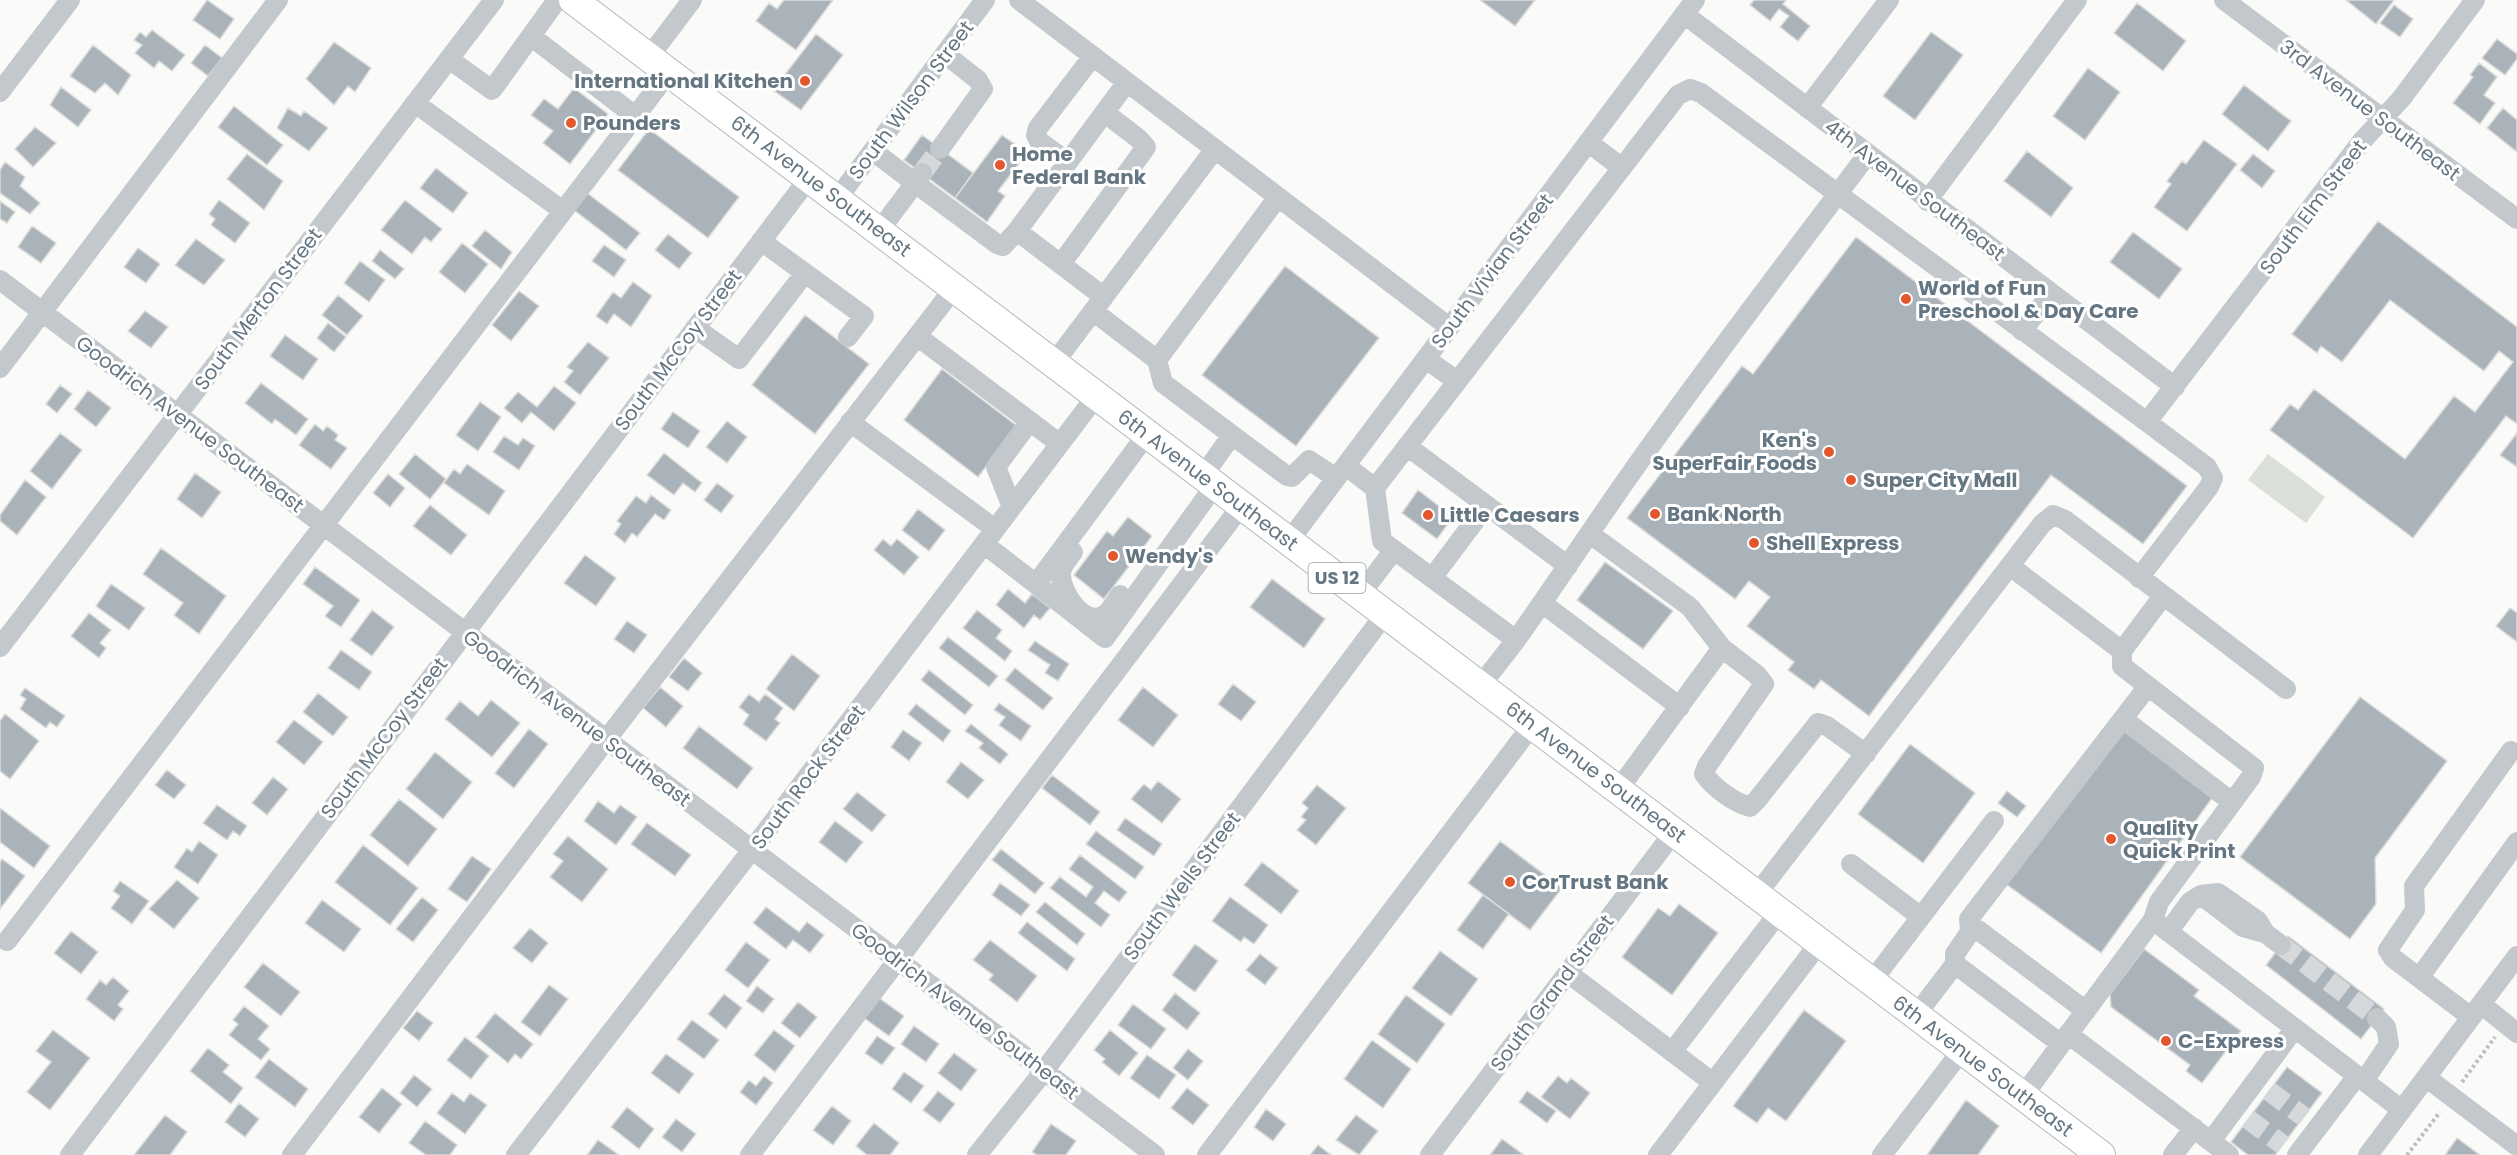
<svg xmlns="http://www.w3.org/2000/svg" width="2517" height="1155" viewBox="0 0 2517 1155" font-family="Poppins,sans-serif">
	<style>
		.green { fill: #dadfd7 }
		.building { fill: #aab3b9; stroke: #dcdcda; stroke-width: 1.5 }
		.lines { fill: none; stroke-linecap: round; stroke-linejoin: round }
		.minor-tunnel { stroke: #d5d9db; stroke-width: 20; stroke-dasharray: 20 10; stroke-linecap: butt }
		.highway-casing { stroke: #b4b9bd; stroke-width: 30 }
		.path { stroke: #bbbfc2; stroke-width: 4; stroke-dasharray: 3 3; stroke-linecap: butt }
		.minor { stroke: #c3c8cc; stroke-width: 20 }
		.highway { stroke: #fff; stroke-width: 28 }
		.poi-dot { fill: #e4572e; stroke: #fff; stroke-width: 2 }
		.labels { text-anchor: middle; stroke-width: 6; stroke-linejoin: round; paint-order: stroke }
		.shield { fill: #fff; stroke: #939fa8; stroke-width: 1.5 }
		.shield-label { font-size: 18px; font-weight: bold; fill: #657683 }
		.poi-label { font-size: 20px; font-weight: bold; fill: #657683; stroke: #fff; text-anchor: start }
		.street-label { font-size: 20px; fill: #657683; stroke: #fff }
	</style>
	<rect width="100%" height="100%" fill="#fafaf8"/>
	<!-- green -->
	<path class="green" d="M2268 454 2325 497 2306 523 2248 480Z"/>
	<!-- building -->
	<path class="building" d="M207 0 234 19 220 39 193 20Z
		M784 0H833L796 50 756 21 769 3 777 9Z
		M1480 0H1535L1515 26Z
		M1754 0H1786L1783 4 1810 26 1798 41 1780 27 1789 16 1779 9 1770 21 1750 5Z
		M2346 0H2394L2376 24Z
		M2137 3 2186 41 2163 71 2114 33Z
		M2394 5 2413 19 2400 37 2380 23Z
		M152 30 185 55 172 71 159 61 154 68 135 53 142 45 134 40 140 32 146 37Z
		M1931 32 1963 55 1915 120 1883 96Z
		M816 34 843 55 801 110 773 90Z
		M2497 39 2517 54V59L2505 75 2482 58Z
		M334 42 371 68 355 92 348 86 334 105 306 79Z
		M93 45 131 75 118 95 105 83 95 93 70 76Z
		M205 45 222 58 208 76 191 63Z
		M2479 63 2497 77 2484 95 2495 103 2480 124 2453 103 2473 77 2470 75Z
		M2088 68 2120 92 2085 140 2053 116Z
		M2244 85 2291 121 2268 151 2222 114Z
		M61 87 91 110 78 127 50 105Z
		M574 88 608 114 570 164 543 143 553 131 531 115 544 99 558 109Z
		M234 106 283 145 267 165 218 127Z
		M288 108 301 116 304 111 328 128 309 151 277 128Z
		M2503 108 2517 120V152L2487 128Z
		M35 127 56 143 33 167 15 149Z
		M649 129 739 197 708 238 618 170Z
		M922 135 973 173 955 198 904 160Z
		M1002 135 1027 153 998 191 1005 196 987 222 955 198Z
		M2204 140 2237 164 2187 231 2154 207 2171 184 2167 181 2182 161 2186 164Z
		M2027 151 2073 188 2051 217 2004 181Z
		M247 154 283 181 264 210 227 179Z
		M2253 154 2275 171 2262 188 2240 170Z
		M5 162 25 177 20 186 40 203 30 214 0 193V170Z
		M436 168 468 193 453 213 420 188Z
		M587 193 640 233 626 250 574 210Z
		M219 200 250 223 235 243 211 225 215 219 209 214Z
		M405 200 442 229 431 242 425 237 412 254 381 230Z
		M0 201 15 212 7 223 0 219Z
		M2378 221 2517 327V424L2506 416 2413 538 2270 430 2290 404 2298 410 2314 389 2405 459 2454 396 2475 412 2513 362 2499 351 2484 371 2390 300 2342 362 2321 346 2317 353 2292 334Z
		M32 226 56 243 41 263 18 247Z
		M485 230 512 252 501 269 472 246Z
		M2133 232 2182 269 2159 299 2110 262Z
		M668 234 692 253 679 269 655 250Z
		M1856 237 2187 486 2143 544 2051 475 1869 716 1821 680 1814 689 1788 670 1794 662 1747 626 1770 597 1749 581 1735 599 1627 518 1742 366 1753 374Z
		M196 239 225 260 204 285 175 265Z
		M462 243 488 264 465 293 439 272Z
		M604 245 626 260 614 277 592 261Z
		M138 248 160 264 146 283 124 267Z
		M380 250 404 269 395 279 372 261Z
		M360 261 385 280 369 302 344 283Z
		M1285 266 1379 338 1296 446 1202 375Z
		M633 282 652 296 631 327 614 314 607 324 596 316 613 292 621 298Z
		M519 291 539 306 511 341 492 325Z
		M338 295 363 316 347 335 322 315Z
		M145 311 168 327 151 348 128 331Z
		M805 315 869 364 815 434 752 385Z
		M328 323 346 337 334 352 317 338Z
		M285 335 318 359 303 380 270 356Z
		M588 342 609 358 580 395 564 382 573 371 567 367Z
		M942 369 1017 426 978 477 904 420Z
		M261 383 308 419 296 435 275 419 272 424 245 403Z
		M60 385 72 394 57 413 46 404Z
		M554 386 576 403 554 431 531 412 522 423 504 408 518 392 537 407Z
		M88 390 111 408 96 427 74 409Z
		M480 402 501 417 478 451 456 435Z
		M673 412 700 431 688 448 661 429Z
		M727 421 747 437 727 463 706 447Z
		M315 424 323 431 327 426 338 435 335 440 347 448 331 469 299 445Z
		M60 433 82 450 52 489 30 471Z
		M2517 433V467L2500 455Z
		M504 436 518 445 523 438 535 446 519 470 493 452Z
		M664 453 702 483 695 492 683 483 674 495 647 475Z
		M415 454 446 479 430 499 399 474Z
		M467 464 505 491 489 515 444 483 454 469 460 474Z
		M195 473 221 492 202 518 177 499Z
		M388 474 405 488 390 507 373 493Z
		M25 480 46 497 17 535 0 521V515Z
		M717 483 734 496 721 513 704 500Z
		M1418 490 1453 517 1437 539 1402 513Z
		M651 495 671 510 664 520 655 514 637 537 632 533 625 543 614 534 621 524 617 521 636 496 646 503Z
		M430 505 467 535 451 555 413 526Z
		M918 509 945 530 929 551 902 530Z
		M1128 517 1152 536 1104 599 1074 575 1107 531 1113 536Z
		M883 539 891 546 897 539 919 557 904 575 874 550Z
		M161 548 226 596 199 634 174 615 183 603 143 574Z
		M585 555 616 578 596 606 564 583Z
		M1605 562 1673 611 1643 649 1577 600Z
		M315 567 360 600 341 627 325 616 333 606 303 584Z
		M1272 579 1325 619 1304 648 1250 607Z
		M111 584 145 608 129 630 96 606Z
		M1008 589 1025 603 1032 594 1050 608 1040 620 1034 615 1024 628 996 605Z
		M2510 608 2517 613V642L2496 626Z
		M372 610 394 627 372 656 350 640Z
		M977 610 1002 630 996 638 1012 651 1005 661 963 628Z
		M89 613 111 630 100 643 106 648 99 658 71 636Z
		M627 621 647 635 634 653 614 639Z
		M948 637 998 676 989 687 939 648Z
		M1035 641 1069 664 1058 681 1045 673 1050 665 1028 650Z
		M341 650 372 672 359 690 328 668Z
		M792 654 820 676 794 711 766 689Z
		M684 658 702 673 688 691 669 677Z
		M1015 668 1053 698 1043 710 1005 680Z
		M929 670 973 705 965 715 921 680Z
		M1233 684 1256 702 1241 721 1218 704Z
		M660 687 683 706 666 727 643 708Z
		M1143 687 1178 715 1153 747 1118 720Z
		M25 688 65 716 57 727 50 722 46 728 20 709 26 699 20 695Z
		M318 693 348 717 333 736 303 712Z
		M749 694 759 702 765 694 783 708 775 719 780 723 766 741 743 724 749 715 739 707Z
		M2360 697 2447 761 2375 858 2376 904 2350 939 2240 857Z
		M491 700 520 723 492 757 445 719 460 701 478 716Z
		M999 703 1031 726 1021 741 999 725 1005 717 994 710Z
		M916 704 951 731 943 742 908 714Z
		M5 714 39 741 10 779 0 771V721Z
		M294 720 323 742 304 765 276 742Z
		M971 724 1008 754 1000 764 979 748 983 743 965 731Z
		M699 726 753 768 737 789 683 748Z
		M2120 726 2215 794 2101 953 2006 884Z
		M529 729 548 744 514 788 495 773Z
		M903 730 922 743 909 761 891 747Z
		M1910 744 1975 793 1923 863 1858 814Z
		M435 752 472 782 443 819 406 789Z
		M961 762 984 780 968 799 946 782Z
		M167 770 186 785 174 799 155 785Z
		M1052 775 1100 812 1090 825 1042 788Z
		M273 777 288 789 267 815 252 803Z
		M1158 781 1181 799 1162 823 1131 799 1144 784 1151 790Z
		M1317 785 1346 808 1316 845 1297 830 1306 820 1301 817 1308 808 1302 803Z
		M2007 791 2026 806 2017 817 1998 803Z
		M857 792 886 815 872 832 843 809Z
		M399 799 437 829 408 866 370 835Z
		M598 801 614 813 620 805 637 817 616 845 584 821Z
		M217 805 247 826 240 836 233 831 227 840 203 823Z
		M0 808 50 846 34 868 0 842Z
		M1125 818 1162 844 1154 856 1117 830Z
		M835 821 863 842 846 863 819 842Z
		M647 823 691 855 675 876 631 844Z
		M1096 831 1144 867 1135 879 1086 844Z
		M568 836 608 869 582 902 550 877 563 861 553 854Z
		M199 841 218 855 198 884 174 867 187 848 192 852Z
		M1500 841 1562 888 1530 930 1468 883Z
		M363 845 418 888 390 925 335 882Z
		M1001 849 1044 883 1035 894 992 860Z
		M1080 855 1127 892 1119 902 1104 891 1095 903 1110 915 1101 927 1050 888 1060 877 1086 897 1093 887 1069 869Z
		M472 856 491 869 467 902 448 889Z
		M2 859 25 876 0 909V862Z
		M1262 862 1299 891 1281 914 1244 885Z
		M177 880 199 898 174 929 149 909Z
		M120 881 149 901 132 924 111 908 120 896 113 891Z
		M1000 883 1030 905 1021 916 992 895Z
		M1483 895 1509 914 1483 949 1457 930Z
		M422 897 438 910 413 942 396 929Z
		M1230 897 1268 925 1254 944 1244 937 1241 942 1212 921Z
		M322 900 361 929 344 952 305 923Z
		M1045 902 1085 934 1077 945 1036 912Z
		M1679 904 1718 933 1672 995 1622 957 1658 908 1670 916Z
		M766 907 799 932 807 922 824 935 810 953 793 940 786 949 753 923Z
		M1027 922 1075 959 1067 971 1018 933Z
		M530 928 548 943 532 963 513 948Z
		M71 931 98 952 81 974 54 953Z
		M2288 936 2384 1009 2361 1039 2266 965Z
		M990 940 1037 976 1017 1002 989 980 993 975 973 960Z
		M746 942 770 960 748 988 725 970Z
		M1195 944 1218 961 1195 992 1172 975Z
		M2144 949 2199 990 2194 996 2241 1031 2202 1083 2186 1071 2190 1065 2111 1007 2110 994Z
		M1440 951 1478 979 1451 1016 1412 988Z
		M1260 954 1278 968 1265 985 1246 970Z
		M263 963 300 992 281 1016 244 987Z
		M113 977 129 991 118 1005 123 1009 114 1021 86 999 100 980 106 985Z
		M549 985 568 999 540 1036 521 1022Z
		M757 986 774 999 763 1013 746 1001Z
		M1175 993 1200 1013 1187 1030 1162 1010Z
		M724 994 742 1008 726 1029 708 1014Z
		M1406 995 1445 1024 1417 1063 1378 1034Z
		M879 998 904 1016 889 1036 864 1018Z
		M798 1002 817 1017 800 1038 781 1023Z
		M1133 1004 1166 1029 1151 1049 1118 1025Z
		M244 1006 269 1026 258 1039 270 1049 261 1060 229 1035 238 1024 233 1020Z
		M1804 1010 1846 1041 1786 1121 1768 1108 1757 1123 1733 1106Z
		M417 1011 433 1023 419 1041 403 1028Z
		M495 1013 533 1044 521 1059 515 1054 508 1063 476 1037Z
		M692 1020 719 1040 704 1059 677 1039Z
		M914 1026 939 1044 926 1062 901 1044Z
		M53 1030 90 1058 50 1110 27 1092 51 1062 36 1051Z
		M774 1030 795 1046 775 1072 754 1055Z
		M1110 1030 1138 1053 1119 1076 1102 1062 1105 1059 1094 1050Z
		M877 1036 895 1048 882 1065 865 1053Z
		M465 1037 489 1056 471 1079 447 1060Z
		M1372 1040 1411 1069 1383 1108 1344 1079Z
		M208 1048 229 1065 223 1072 243 1088 231 1104 190 1071Z
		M1188 1049 1203 1061 1188 1080 1173 1068Z
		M954 1053 977 1070 961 1091 938 1073Z
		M666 1054 694 1074 679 1094 651 1073Z
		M1147 1055 1176 1075 1159 1099 1130 1078Z
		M269 1059 308 1089 295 1107 255 1077Z
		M2287 1067 2322 1093 2275 1155H2248L2231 1142Z
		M904 1072 924 1086 911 1103 892 1089Z
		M414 1075 432 1089 417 1107 400 1093Z
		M764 1076 773 1083 756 1105 740 1092 749 1080 756 1086Z
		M1558 1076 1567 1083 1571 1078 1590 1093 1570 1119 1541 1097Z
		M382 1088 402 1104 379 1133 359 1117Z
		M1187 1088 1209 1105 1193 1125 1171 1108Z
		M938 1091 955 1104 940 1123 923 1110Z
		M1527 1091 1556 1111 1547 1123 1519 1102Z
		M452 1093 464 1102 470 1093 487 1105 465 1134 437 1113Z
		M1966 1100 1999 1126 1978 1155H1927Z
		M239 1103 259 1119 245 1137 225 1122Z
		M832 1106 851 1121 833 1145 813 1130Z
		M627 1107 654 1129 639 1149 611 1127Z
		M1266 1109 1286 1124 1273 1141 1254 1127Z
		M165 1115 187 1132 170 1155H134Z
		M1356 1115 1378 1131 1359 1155 1336 1140Z
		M676 1119 696 1134 682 1152 662 1137Z
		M425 1121 457 1145 450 1155H426L409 1143Z
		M874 1123 899 1143 890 1155H867L856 1146Z
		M1051 1124 1076 1141 1066 1155H1037L1032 1152Z
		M2457 1138 2480 1155H2445Z
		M1502 1139 1524 1155H1490Z
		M598 1140 619 1155H587Z
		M1318 1145 1331 1155H1310Z"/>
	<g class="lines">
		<!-- minor-tunnel -->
		<path class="minor-tunnel" d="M922 173 940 149
			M2281 945 2377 1018
			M2269 1091 2304 1117
			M2248 1119 2283 1145"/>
		<!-- highway casing -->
		<g class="highway-casing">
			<path id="highway" d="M573 0 2101 1155"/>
		</g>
		<!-- path -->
		<path class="path" d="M2462 1082 2495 1037
			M2407 1155 2440 1112"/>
		<!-- minor -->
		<path class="minor" d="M1019 0 1449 327
			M2224 0 2517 219
			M1684 14 2175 387
			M532 37 635 116
			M649 57 692 0
			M449 59 492 90 557 0
			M0 92 70 0
			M415 103 563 211
			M1807 108 1889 0
			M1588 142 1622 168
			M940 149 983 89 978 80 945 54
			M873 151 915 183 922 173
			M1867 155C1787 262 1704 369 1627 479 1589 533 1554 587 1516 640L1382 541 1375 488 1678 95 1690 89 1701 93 2147 422 2362 141 2401 99 2475 0
			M1068 162 1039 141 1036 135 1038 128 1093 56
			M837 199 985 0
			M1927 201 2077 0
			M879 231 915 183 997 244 1003 246 1017 231
			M761 241 864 316 848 337
			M1061 264 1146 147 1139 139 1105 113
			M0 280 1155 1155
			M1104 297 1017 231 1127 82
			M1093 311 1157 360 1163 383 1232 435 1203 476
			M695 328 739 359 805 273
			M2022 331 2051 294
			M917 336 1060 444
			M1426 359 1457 381
			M1157 360 1278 197
			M1054 363 1215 149
			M0 368 278 0
			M850 422 995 529
			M1147 434 1036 584 1105 638 1215 485
			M1232 435 1287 476 1292 477 1309 460 1336 478
			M1407 446 1568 566
			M1346 466 1375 488
			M1012 507 996 467 1030 421
			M1590 534 1690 607 1722 648 1618 790
			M1289 541 1695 0
			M984 544 1036 584
			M1073 552C1069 558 1062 565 1061 572 1059 591 1085 630 1106 614 1111 610 1116 601 1120 595
			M2010 566 2122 651 2163 596
			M1432 578 1486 506
			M2139 578 2209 487 2213 478 2207 467 2147 422
			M1360 595 1394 550
			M1542 603 1680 707
			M0 647 494 0
			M1722 648 1757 675 1764 684 1707 766 1704 774C1714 788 1733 802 1750 807L1757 800 1818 723 1827 726 1866 754
			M2122 651V666L2254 768 2251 777 2159 902 2153 920
			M1481 685 1516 640
			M2123 719 2232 802
			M1851 864 1921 917
			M1757 894 2042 524 2053 515 2065 520 2286 689
			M1970 932 1969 919 2148 686
			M2168 932 2190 902 2201 895
			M2265 933 2243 927 2201 895 2218 893 2258 921 2265 933 2281 945
			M7 941 669 72
			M1955 964V954L1970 932 1978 930 2086 1011
			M1568 973 1712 1082
			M2419 978 2517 842
			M1872 981 1994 821
			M2481 1004 2517 1033
			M1916 1015 1955 964 2061 1044 2023 1096
			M2471 1017 2393 958 2388 950 2415 910 2414 886 2511 751
			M2068 1034 2229 1155
			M2061 1044 2153 920 2402 1110
			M1672 1052 1780 911
			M2427 1078 2517 1146
			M2364 1081 2389 1044 2386 1027 2377 1018
			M2211 1141 2295 1028
			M70 1155 809 178
			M292 1155 606 740 955 287
			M516 1155 751 851 1097 395
			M750 1155 1242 505
			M977 1155 1044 1071 1385 614
			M1207 1155 1533 724
			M1430 1155 1674 832
			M1658 1155 1820 942
			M1882 1155 1962 1050
			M2173 1155 2194 1128
			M2297 1155 2357 1076
			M2368 1155 2517 956"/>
		<!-- highway -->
		<use href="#highway" class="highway"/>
	</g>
	<!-- markers -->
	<g class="poi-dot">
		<circle cx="805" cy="81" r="6"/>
		<circle cx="571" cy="123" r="6"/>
		<circle cx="1000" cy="165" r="6"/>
		<circle cx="1906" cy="299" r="6"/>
		<circle cx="1829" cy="452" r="6"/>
		<circle cx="1851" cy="480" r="6"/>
		<circle cx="1655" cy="514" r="6"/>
		<circle cx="1428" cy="515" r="6"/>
		<circle cx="1754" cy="543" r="6"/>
		<circle cx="1113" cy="556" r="6"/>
		<circle cx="2111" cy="839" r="6"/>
		<circle cx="1510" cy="882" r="6"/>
		<circle cx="2166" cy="1041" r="6"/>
	</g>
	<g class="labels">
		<!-- shield labels -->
		<rect class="shield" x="1308.5" y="563" width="57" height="30" rx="4.5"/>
		<g class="shield-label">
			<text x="1337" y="584">US 12</text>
		</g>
		<!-- poi labels -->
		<g class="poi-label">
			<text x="793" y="88" text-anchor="end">International Kitchen</text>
			<text x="583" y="130">Pounders</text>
			<text x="1012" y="161">Home<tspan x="1012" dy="23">Federal Bank</tspan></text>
			<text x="1918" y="295">World of Fun<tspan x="1918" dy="23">Preschool &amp; Day Care</tspan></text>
			<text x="1817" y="447" text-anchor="end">Ken's<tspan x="1817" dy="23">SuperFair Foods</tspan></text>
			<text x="1863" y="487">Super City Mall</text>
			<text x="1667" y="521">Bank North</text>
			<text x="1440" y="522">Little Caesars</text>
			<text x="1766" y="550">Shell Express</text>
			<text x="1125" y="563">Wendy's</text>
			<text x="2123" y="835">Quality<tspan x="2123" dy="23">Quick Print</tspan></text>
			<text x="1522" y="889">CorTrust Bank</text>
			<text x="2178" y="1048">C-Express</text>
		</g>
		<!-- street labels -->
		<g class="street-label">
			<text transform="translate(911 100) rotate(-53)" y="7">South Wilson Street</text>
			<text transform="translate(2370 110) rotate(37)" y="7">3rd Avenue Southeast</text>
			<text transform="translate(821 186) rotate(37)" y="7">6th Avenue Southeast</text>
			<text transform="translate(1915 190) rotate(37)" y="7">4th Avenue Southeast</text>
			<text transform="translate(2313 207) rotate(-53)" y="7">South Elm Street</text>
			<text transform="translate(1492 271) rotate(-53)" y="7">South Vivian Street</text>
			<text transform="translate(258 309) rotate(-53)" y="7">South Merton Street</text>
			<text transform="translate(678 350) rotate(-53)" y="7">South McCoy Street</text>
			<text transform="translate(190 424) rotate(37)" y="7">Goodrich Avenue Southeast</text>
			<text transform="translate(1208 480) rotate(37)" y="7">6th Avenue Southeast</text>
			<text transform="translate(577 718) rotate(37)" y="7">Goodrich Avenue Southeast</text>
			<text transform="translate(384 738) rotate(-53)" y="7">South McCoy Street</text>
			<text transform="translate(1596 772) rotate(37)" y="7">6th Avenue Southeast</text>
			<text transform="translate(808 777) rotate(-53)" y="7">South Rock Street</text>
			<text transform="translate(1182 886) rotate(-53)" y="7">South Wells Street</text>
			<text transform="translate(1552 993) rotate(-53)" y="7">South Grand Street</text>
			<text transform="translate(965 1011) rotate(37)" y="7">Goodrich Avenue Southeast</text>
			<text transform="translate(1983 1066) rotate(37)" y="7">6th Avenue Southeast</text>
		</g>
	</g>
</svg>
